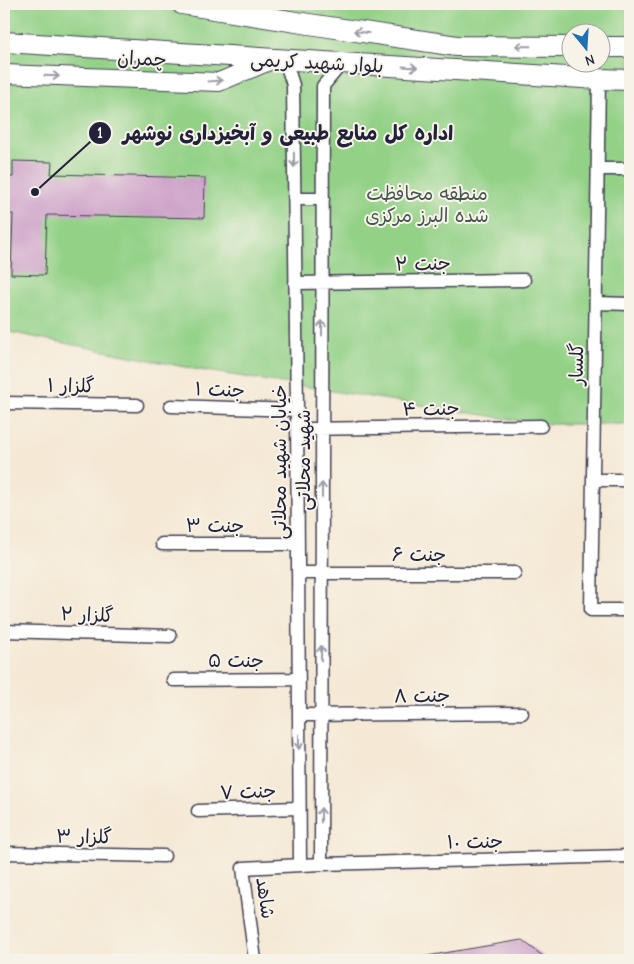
<svg xmlns="http://www.w3.org/2000/svg" width="634" height="964" viewBox="0 0 634 964" font-family="'Comic Neue','Playpen Sans Arabic',sans-serif">
	<style>
		.green { fill: #93d187; stroke: #5a7a61; fill-rule: evenodd }
		.building { fill: #ca9dc7 }
		.lines { fill: none; stroke-linecap: round; stroke-linejoin: round }
		.street-casing { stroke: #424052; stroke-width: 15 }
		.secondary-casing { stroke: #424052; stroke-width: 20 }
		.primary-casing { stroke: #424052; stroke-width: 22 }
		.path { stroke: #424052; stroke-width: 3; stroke-dasharray: 1 4; stroke-linecap: butt }
		.street { stroke: #fff; stroke-width: 12 }
		.secondary { stroke: #fff; stroke-width: 18 }
		.primary { stroke: #fff; stroke-width: 20 }
		.oneway { stroke: #9c9ca7 }
		.labels { text-anchor: middle; stroke-width: 4; stroke-linejoin: round; paint-order: stroke }
		.street-label { font-size: 19px; fill: #22223b; stroke: #f7f3e8 }
		.park-label { font-size: 19px; fill: #445752; stroke: #f7f3e8 }
		.leader { fill: none; stroke: #22223b; stroke-width: 2 }
		.callout-dot { fill: #22223b; stroke: #f7f3e8; stroke-width: 2 }
		.mark-label { font-size: 15px; text-anchor: middle; font-weight: bold; fill: #fff }
		.callout-label { font-size: 20px; text-anchor: middle; font-weight: bold; fill: #22223b; stroke: #f7f3e8; stroke-width: 4; stroke-linejoin: round; paint-order: stroke }
	</style>
	<rect width="100%" height="100%" fill="#f7f3e8"/>
	<filter id="ink" filterUnits="userSpaceOnUse"><feTurbulence type="fractalNoise" baseFrequency=".02" numOctaves="2"/><feDisplacementMap in="SourceGraphic" scale="10" xChannelSelector="R" yChannelSelector="G"/><feConvolveMatrix kernelMatrix="1 2 1 2 8 2 1 2 1" color-interpolation-filters="sRGB"/></filter>
	<filter id="wash" filterUnits="userSpaceOnUse"><feTurbulence type="fractalNoise" baseFrequency=".0096" numOctaves="4" result="noise"/><feDisplacementMap in="SourceGraphic" scale="20" xChannelSelector="R" yChannelSelector="G"/><feGaussianBlur stdDeviation="1.12" result="paint"/><feColorMatrix in="noise" values="0 0 0 0 0 0 0 0 0 0 0 0 0 0 0 0 0 1.4 0 .05"/><feComposite in="paint" operator="in"/></filter>
	<g filter="url(#wash)">
		<rect width="100%" height="100%" fill="#f5e9d5"/>
		<!-- green -->
		<path class="green" d="M4 4H630V424H540L200 370 4 331ZM572 32H602V62H572Z"/>
		<g id="blocks">
			<!-- building -->
			<path class="building" d="M13 161 52 162 51 174 205 178 204 218 47 215 45 275 11 274 13 214H4V177H13Z
				M522 940 548 960H410L409 959Z"/>
		</g>
	</g>
	<g filter="url(#ink)">
		<use href="#blocks" fill-opacity="0" stroke="#424052" stroke-width="1"/>
		<g class="lines">
			<!-- street casing -->
			<g class="street-casing">
				<path id="street" d="M285 60 293 85 297 410 300 865
					M599 79 591 610H630
					M598 169H630
					M295 199H323
					M295 283 524 280
					M596 303 630 304
					M4 403 137 405
					M171 406 297 410
					M297 429 541 426
					M593 480H630
					M162 544H298
					M298 573H515
					M4 631 170 636
					M173 680 299 679
					M299 715 522 713
					M198 811 299 808
					M4 853 164 856
					M321 864 323 86 342 63
					M255 960 243 868 321 864 630 856"/>
			</g>
			<!-- secondary casing -->
			<g class="secondary-casing">
				<path id="secondary" d="M4 74 219 82 274 59"/>
			</g>
			<!-- primary casing -->
			<g class="primary-casing">
				<path id="primary" d="M182 4 309 24 457 46 572 47
					M4 42 599 79 630 80
					M602 47H630"/>
			</g>
			<!-- path -->
			<path class="path" d="M4 10V4"/>
			<!-- street -->
			<use href="#street" class="street"/>
			<!-- secondary -->
			<use href="#secondary" class="secondary"/>
			<!-- primary -->
			<use href="#primary" class="primary"/>
		</g>
		<!-- one-way arrows -->
		<defs><path id="oneway-shaft" d="M-6 0H5M1.5-3L5.5 0L1.5 3" fill="none" stroke-width="1.6" stroke-linecap="round" stroke-linejoin="round" transform="scale(1.25)"/></defs>
		<g class="oneway">
			<use href="#oneway-shaft" transform="translate(361 32) rotate(-172)"/>
			<use href="#oneway-shaft" transform="translate(523 46) rotate(-179)"/>
			<use href="#oneway-shaft" transform="translate(410 67) rotate(4)"/>
			<use href="#oneway-shaft" transform="translate(52 76) rotate(2)"/>
			<use href="#oneway-shaft" transform="translate(215 81) rotate(-4)"/>
			<use href="#oneway-shaft" transform="translate(294 160) rotate(89)"/>
			<use href="#oneway-shaft" transform="translate(322 328) rotate(-90)"/>
			<use href="#oneway-shaft" transform="translate(322 490) rotate(-90)"/>
			<use href="#oneway-shaft" transform="translate(321 653) rotate(-90)"/>
			<use href="#oneway-shaft" transform="translate(299 742) rotate(90)"/>
			<use href="#oneway-shaft" transform="translate(321 815) rotate(-90)"/>
		</g>
	</g>
	<g class="labels">
		<!-- street labels -->
		<g class="street-label">
			<text transform="translate(142 58) rotate(2)" y="7">چمران</text>
			<text transform="translate(317 62) rotate(3)" y="7">بلوار شهید کریمی</text>
			<text transform="translate(423 263) rotate(-1)" y="7">جنت ۲</text>
			<text transform="translate(576 364) rotate(-89)" y="7">گلسار</text>
			<text transform="translate(71 385) rotate(1)" y="7">گلزار ۱</text>
			<text transform="translate(220 389) rotate(2)" y="7">جنت ۱</text>
			<text transform="translate(431 408) rotate(-1)" y="7">جنت ۴</text>
			<text transform="translate(303 460) rotate(-90)" y="7">شهید محلاتی</text>
			<text transform="translate(279 462) rotate(-90)" y="7">خیابان شهید محلاتی</text>
			<text x="215" y="532">جنت ۳</text>
			<text x="419" y="561">جنت ۶</text>
			<text transform="translate(87 614) rotate(2)" y="7">گلزار ۲</text>
			<text x="236" y="667">جنت ۵</text>
			<text transform="translate(422 695) rotate(-1)" y="7">جنت ۸</text>
			<text transform="translate(248 791) rotate(-2)" y="7">جنت ۷</text>
			<text transform="translate(84 836) rotate(1)" y="7">گلزار ۳</text>
			<text transform="translate(475 841) rotate(-1)" y="7">جنت ۱۰</text>
			<text transform="translate(266 898) rotate(82)" y="7">شاهد</text>
		</g>
		<!-- park labels -->
		<g class="park-label">
			<text x="427" y="200">منطقه محافظت<tspan x="427" dy="22">شده البرز مرکزی</tspan></text>
		</g>
	</g>
	<!-- callouts -->
	<path class="leader" d="M35 192L100 133"/>
	<g class="callout-dot">
		<circle cx="35" cy="192" r="5"/>
		<circle cx="100" cy="133" r="12"/>
	</g>
	<g class="mark-label">
		<text x="100" y="138">1</text>
	</g>
	<g class="callout-label">
		<text x="288" y="140">اداره كل منابع طبيعی و آبخيزداری نوشهر</text>
	</g>
	<!-- margin -->
	<rect width="634" height="964" fill="none" stroke="#f7f3e8" stroke-width="20"/>
	<!-- north arrow -->
	<g transform="translate(586 48) rotate(162)"><circle r="24" fill="#f7f3e8" stroke="#a29fa3"/>
	<path d="M0-4L9 19L0 12L-9 19Z" fill="#1f6fb2"/>
	<text y="-8" font-size="14" font-weight="bold" text-anchor="middle" fill="#22223b">N</text>
	</g>
</svg>
